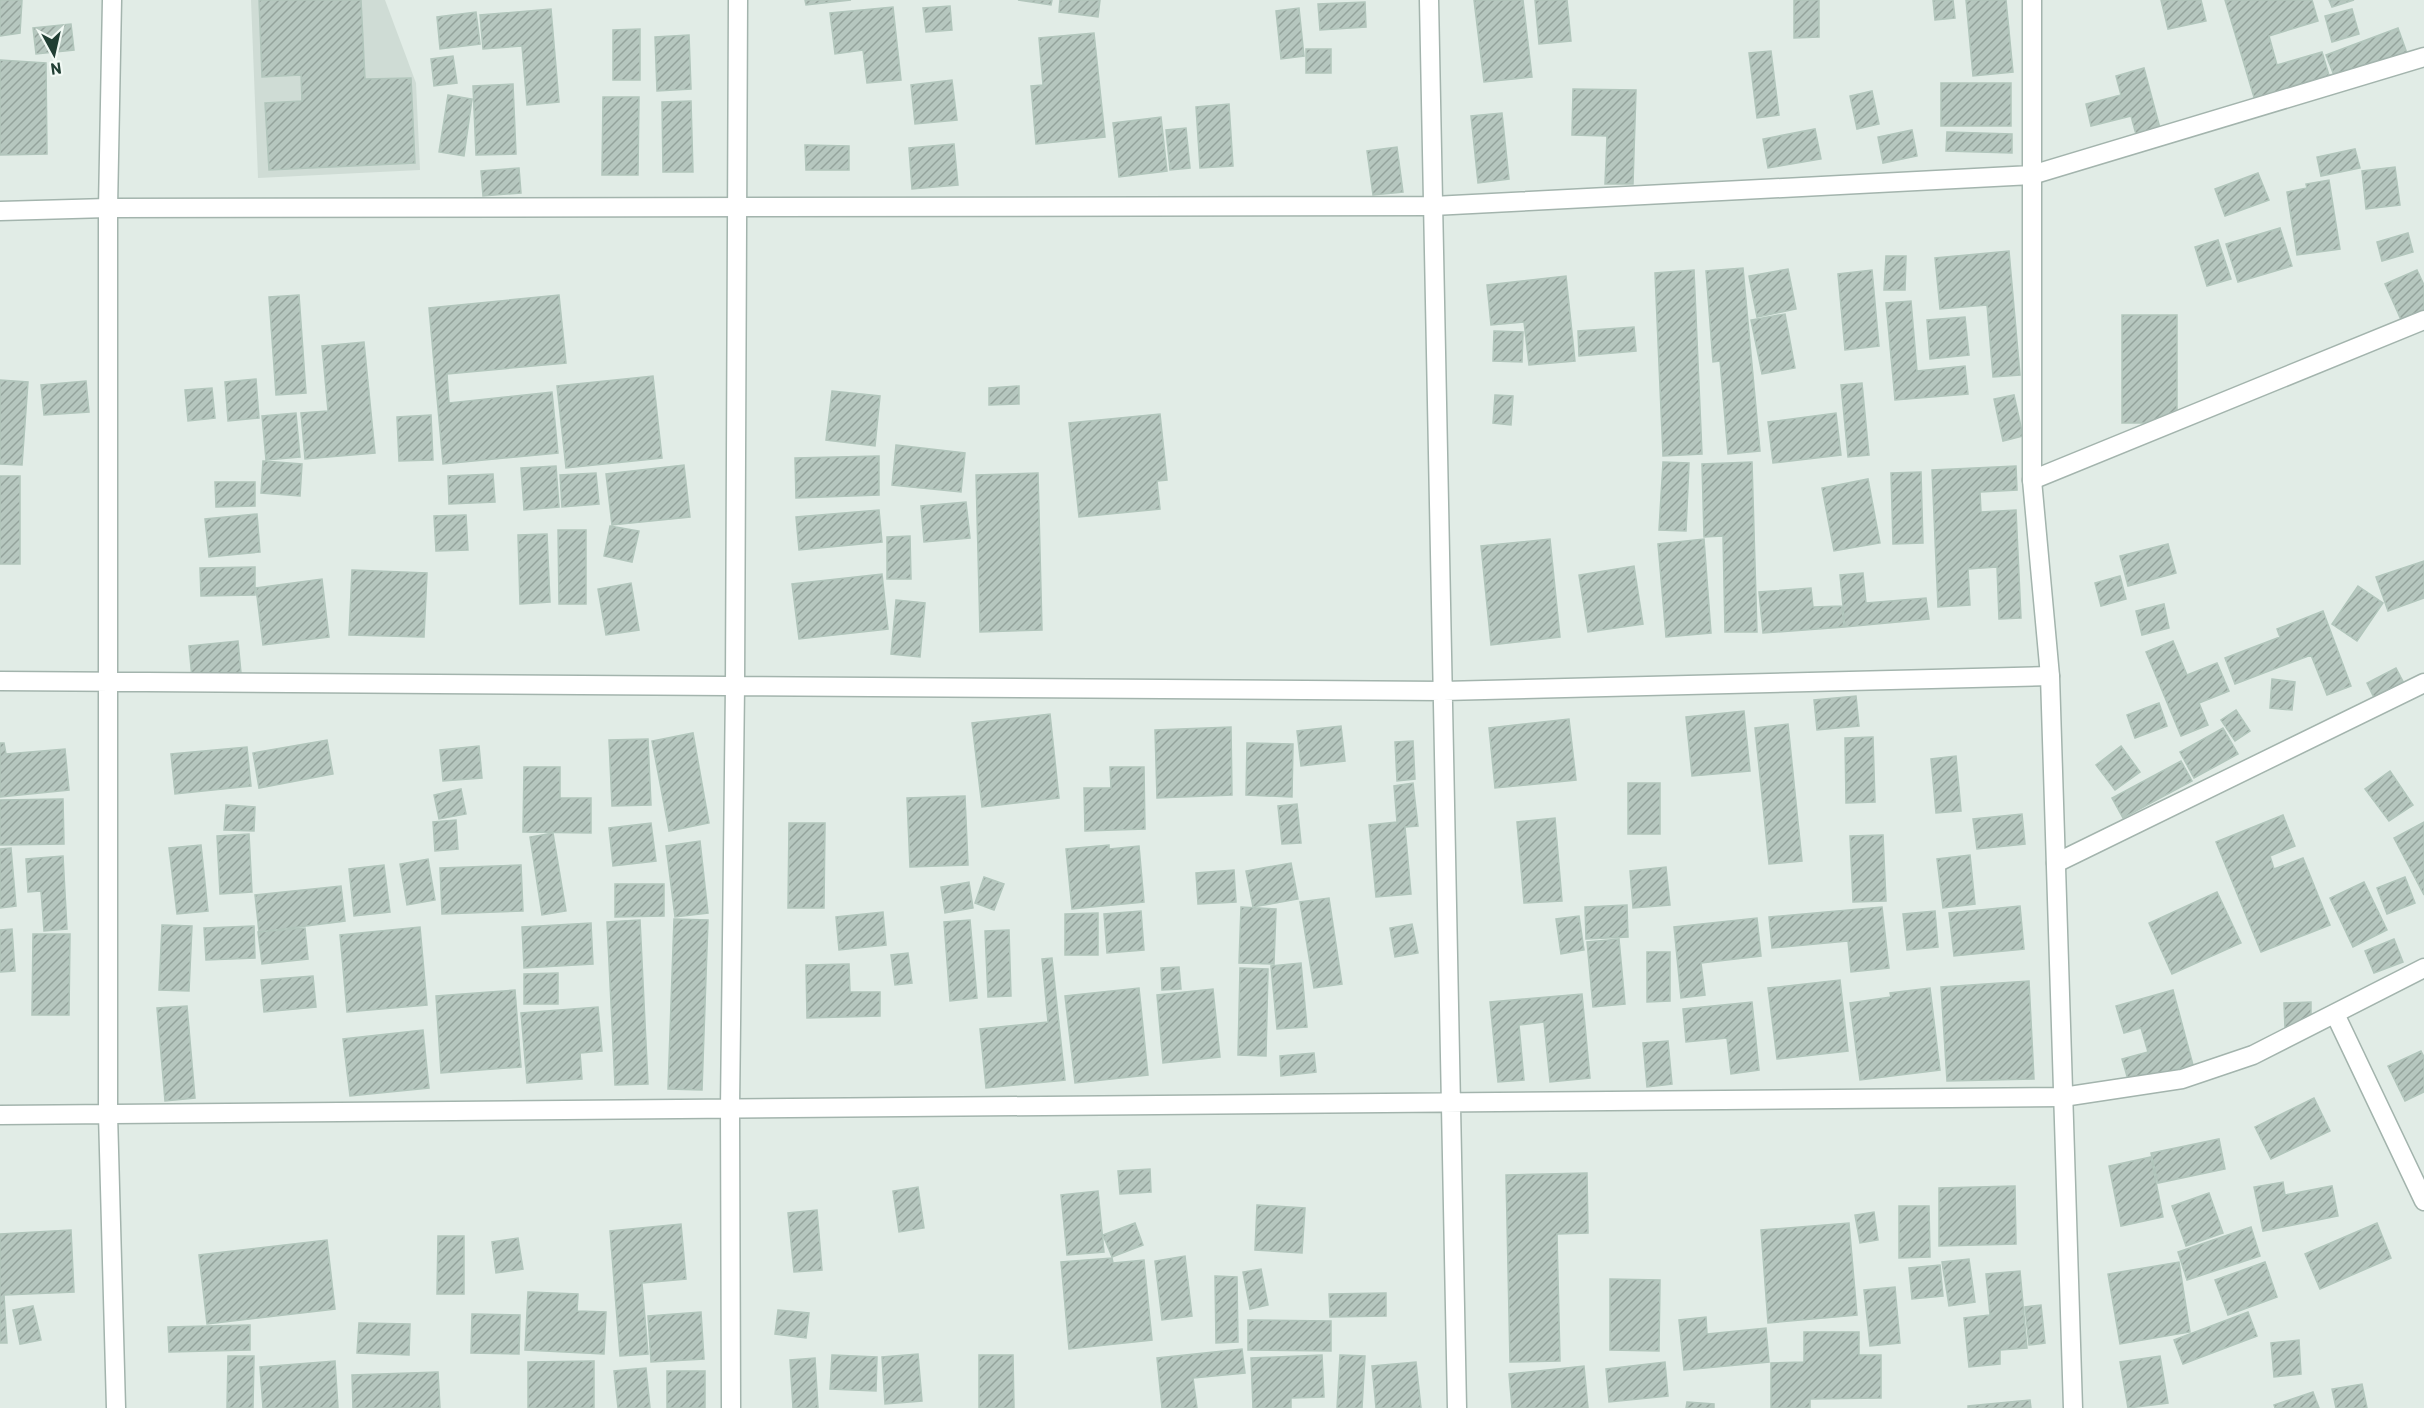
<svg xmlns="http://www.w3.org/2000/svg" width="2424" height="1408" viewBox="0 0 2424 1408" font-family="Barlow,sans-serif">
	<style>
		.built { fill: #cfdcd5 }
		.building { fill: url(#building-hatch); stroke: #b2c6bc; stroke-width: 1.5 }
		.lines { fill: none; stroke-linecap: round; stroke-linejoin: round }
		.minor-casing { stroke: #a3b4ad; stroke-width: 21 }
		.tertiary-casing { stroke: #a3b4ad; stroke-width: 21 }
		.minor { stroke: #fff; stroke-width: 18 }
		.tertiary { stroke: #fff; stroke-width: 18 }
	</style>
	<defs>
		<pattern id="building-hatch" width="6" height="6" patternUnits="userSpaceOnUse" patternTransform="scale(1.5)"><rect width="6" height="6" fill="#b6c7bf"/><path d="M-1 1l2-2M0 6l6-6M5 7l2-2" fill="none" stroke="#94a39c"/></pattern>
	</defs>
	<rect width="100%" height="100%" fill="#e1ece6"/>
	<!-- built -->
	<path class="built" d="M251 0H385L416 83 420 170 258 178Z"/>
	<!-- building -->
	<path class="building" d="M0 0H22L20 33 0 36Z
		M259 0H361L365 79 411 78 415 163 269 170 265 103 302 101 301 75 262 77Z
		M805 0H851L806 5Z
		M1018 0H1052L1051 5Z
		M1060 0H1100L1098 17 1059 12Z
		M1474 0H1523L1532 77 1484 82Z
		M1535 0H1567L1571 41 1539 44Z
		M1794 0H1819V37L1794 38Z
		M1933 0H1953L1955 18 1935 20Z
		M1966 0H2006L2013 72 1973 76Z
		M2161 0H2201L2206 21 2168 29Z
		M2225 0H2312L2318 21 2269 36 2277 65 2322 52 2334 92 2259 114Z
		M2329 0H2354L2332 7Z
		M1365 2 1366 27 1320 30 1318 4Z
		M950 6 952 30 926 32 923 8Z
		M893 7 901 80 867 83 863 50 835 54 830 13Z
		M1299 8 1304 56 1281 59 1276 11Z
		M551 9 559 102 527 105 522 46 483 49 480 15Z
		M2352 9 2359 34 2332 42 2325 16Z
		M476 12 480 44 440 49 437 17Z
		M71 24 74 50 36 54 33 28Z
		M2398 28 2408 56 2337 83 2326 55Z
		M640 29V80H613V30Z
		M1094 33 1105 137 1036 144 1031 86 1043 85 1039 38Z
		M689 35 691 89 657 91 655 37Z
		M1306 49H1331V73H1306Z
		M1771 51 1779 115 1757 118 1749 53Z
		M453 56 457 83 434 86 431 59Z
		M0 60 46 63 47 154 0 155Z
		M2144 68 2161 132 2137 138 2131 116 2091 126 2086 104 2121 95 2116 76Z
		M952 80 957 120 915 124 911 85Z
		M1941 83H2011V126H1941Z
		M513 84 516 154 476 155 473 86Z
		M1573 89 1636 90 1633 184H1605L1607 136 1572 135Z
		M1872 91 1879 124 1857 129 1850 96Z
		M448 95 472 99 464 156 439 152Z
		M603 97H639L638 175H602Z
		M691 101 693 172H663L662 102Z
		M1229 104 1233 166 1200 168 1196 107Z
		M1502 113 1509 179 1478 183 1471 116Z
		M1161 117 1167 171 1119 177 1113 123Z
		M1186 128 1190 168 1170 170 1166 130Z
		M1815 129 1821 159 1768 168 1763 139Z
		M1912 130 1917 156 1883 163 1878 137Z
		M1947 132 2012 134V153L1946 151Z
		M954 144 958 185 912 189 909 148Z
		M805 145 849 146V170H806Z
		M1397 147 1403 192 1373 195 1367 151Z
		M2355 149 2360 168 2321 176 2317 157Z
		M2395 167 2400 205 2366 209 2362 171Z
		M519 168 521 193 483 196 481 171Z
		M2258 173 2269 200 2225 216 2215 189Z
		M2329 180 2340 249 2297 255 2287 192 2307 188 2306 184Z
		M2280 228 2292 266 2238 282 2226 244Z
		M2408 233 2413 252 2382 261 2377 242Z
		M2218 240 2231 279 2207 286 2195 247Z
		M2009 251 2020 375 1993 377 1987 305 1940 309 1935 258Z
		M1886 256H1906L1905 290H1884Z
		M1743 268 1760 451 1728 454 1720 361 1713 362 1706 271Z
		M1788 269 1796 309 1757 317 1749 276Z
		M1694 270 1702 454 1663 456 1655 273Z
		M1872 270 1879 346 1845 350 1838 274Z
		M2417 270 2424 285V312L2402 322 2385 284Z
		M1566 276 1575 361 1529 365 1524 322 1491 325 1487 285Z
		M299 295 306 393 276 395 269 297Z
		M559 295 566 363 447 374 449 403 552 392 558 453 443 464 429 308Z
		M1911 301 1917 371 1965 366 1968 394 1895 400 1886 303Z
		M1785 314 1795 368 1762 374 1751 320Z
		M2122 315H2177V423H2122Z
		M1965 317 1969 355 1930 359 1927 320Z
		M1634 327 1636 351 1579 356 1578 331Z
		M1494 331 1523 332 1522 362 1493 361Z
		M364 342 375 453 305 459 301 413 328 411 322 346Z
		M653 376 662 458 566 468 557 386Z
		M256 379 259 418 228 421 225 382Z
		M0 380 28 382 22 465 0 464Z
		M86 381 89 412 44 415 41 385Z
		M1862 383 1869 455 1848 457 1841 385Z
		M1019 386V404L989 405V388Z
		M212 388 215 418 188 421 185 390Z
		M832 391 880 396 875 446 826 440Z
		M1495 395 1513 396 1511 425 1493 423Z
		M2014 395 2023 436 2003 441 1994 399Z
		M296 413 300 457 266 460 262 416Z
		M1836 413 1841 455 1773 463 1768 422Z
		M1160 414 1167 480 1157 481 1160 509 1079 517 1069 423Z
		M431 415 433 460 399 461 397 417Z
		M896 445 965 453 961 492 892 485Z
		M879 456V495L796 498 795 458Z
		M263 461 302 464 300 496 261 493Z
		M1663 462 1689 463 1686 531 1659 530Z
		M1752 462 1757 632H1725L1723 536 1704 537 1702 464Z
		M684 465 690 517 612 525 606 474Z
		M556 466 559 507 524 510 521 468Z
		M2016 466 2017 490 1980 492 1981 512 2016 510 2021 618 1999 619 1997 567 1968 569 1970 605 1938 607 1932 470Z
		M1921 472 1923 543 1893 544 1891 473Z
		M596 473 599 504 562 507 560 475Z
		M1038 473 1042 630 980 632 976 475Z
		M493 474 495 502 449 504 448 476Z
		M0 476H20V564H0Z
		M1868 479 1880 543 1834 551 1822 488Z
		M215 482H255V506L216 507Z
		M966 502 970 538 924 542 921 506Z
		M879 510 882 542 799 550 796 517Z
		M257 514 260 552 209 557 205 519Z
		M466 515 468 550 436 551 434 516Z
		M610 526 639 531 632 562 604 556Z
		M558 530H586V604H559Z
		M547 534 550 602 520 604 518 535Z
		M910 536 911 579H887V537Z
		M1550 539 1560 637 1491 645 1481 546Z
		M1704 539 1711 633 1666 637 1658 544Z
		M2168 544 2176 573 2128 586 2120 556Z
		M2424 561V598L2388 611 2376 577Z
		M1634 566 1643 624 1588 632 1579 575Z
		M255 567V595L201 596 200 568Z
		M352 570 427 573 424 637 349 635Z
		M1863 573 1866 603 1926 598 1929 619 1845 627 1840 575Z
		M882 574 888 629 799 639 792 584Z
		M2120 576 2126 599 2101 606 2095 583Z
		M322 579 329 637 263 645 256 588Z
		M631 583 639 630 606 635 598 589Z
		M2358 586 2383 603 2357 641 2332 624Z
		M1811 588 1813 607 1842 606 1844 627 1763 633 1759 592Z
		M896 600 925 603 920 657 891 654Z
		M2164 604 2169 628 2142 635 2136 611Z
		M2323 611 2351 686 2327 695 2311 655 2235 684 2225 658 2280 637 2277 629Z
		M238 641 241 673 192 678 189 646Z
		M2173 641 2187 675 2217 663 2229 691 2199 703 2208 725 2181 736 2146 652Z
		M2396 668 2408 691 2378 706 2367 683Z
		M2272 679 2295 682 2292 710 2270 708Z
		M1856 696 1859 726 1817 730 1814 700Z
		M2159 703 2167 726 2135 738 2127 715Z
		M2236 710 2250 731 2235 741 2221 720Z
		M1744 711 1750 771 1692 776 1686 717Z
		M1050 714 1059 798 982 807 972 723Z
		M1569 719 1576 780 1495 788 1489 728Z
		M1788 724 1802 861 1769 864 1755 728Z
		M1341 726 1345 761 1301 766 1297 731Z
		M1231 727 1232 795 1157 798 1155 730Z
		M2223 728 2238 754 2194 778 2180 752Z
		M693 733 709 823 669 831 652 741Z
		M1873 737 1875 802 1846 803 1845 738Z
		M648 739 651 805 612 806 609 740Z
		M327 740 333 774 259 788 253 753Z
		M1413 741 1415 779 1397 781 1395 742Z
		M0 743H4L6 754 65 749 69 790 0 797Z
		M1247 743 1293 744 1292 797 1246 795Z
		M479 746 482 778 443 781 440 750Z
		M2121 746 2140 772 2115 790 2096 765Z
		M247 747 251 786 175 794 171 754Z
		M1956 756 1961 811 1936 813 1931 759Z
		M2181 761 2192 781 2123 818 2112 798Z
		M524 767H560V798H591V833L523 832Z
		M1110 767H1144L1145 829 1085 831 1084 788H1111Z
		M2390 771 2413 805 2389 821 2365 789Z
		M1413 783 1418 826 1405 827 1411 894 1376 897 1369 825 1397 822 1394 786Z
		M1628 783H1660V834H1628Z
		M461 789 466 814 439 819 434 795Z
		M965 796 968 865 910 867 907 798Z
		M63 799 64 844 0 845V800Z
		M1297 804 1301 843 1282 844 1278 806Z
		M226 805 255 807 254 831 224 830Z
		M2022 814 2025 844 1977 849 1973 819Z
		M2283 815 2295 846 2270 856 2274 869 2303 858 2330 925 2261 952 2216 842Z
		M1555 818 1562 901 1524 903 1517 822Z
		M456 820 458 849 435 851 433 822Z
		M2424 822V895L2394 838Z
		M651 823 656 861 613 866 609 828Z
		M789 823H825L824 908H788Z
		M553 833 566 911 542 915 530 837Z
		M249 834 252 892 220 894 217 836Z
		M1883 835 1886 901 1853 902 1850 836Z
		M700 841 708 913 675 917 666 846Z
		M201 845 208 911 177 914 169 848Z
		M1109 845V849L1139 846 1144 902 1072 909 1066 849Z
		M11 848 16 906 0 908V849Z
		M1970 855 1975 904 1943 908 1937 859Z
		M63 856 67 929 44 931 41 891 28 892 26 859Z
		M428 859 435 900 407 905 400 864Z
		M1291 863 1298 899 1253 907 1246 871Z
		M384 865 390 912 354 916 349 869Z
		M521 865 523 911 442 914 440 868Z
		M1666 867 1670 905 1633 908 1630 871Z
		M1234 870 1236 902 1198 904 1196 873Z
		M984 877 1004 884 994 910 975 903Z
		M2405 877 2415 903 2387 914 2377 888Z
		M969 882 973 908 945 913 941 887Z
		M2364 882 2387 930 2353 947 2330 898Z
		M615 884H664V916L615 917Z
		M341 886 345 921 259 932 255 895Z
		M2217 892 2241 943 2172 974 2149 923Z
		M1329 898 1342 984 1314 988 1300 902Z
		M1627 905 1628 937 1586 939 1585 907Z
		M2020 906 2024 949 1954 956 1949 913Z
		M1241 907 1276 909 1274 964 1239 963Z
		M1882 907 1889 968 1851 972 1848 941 1772 948 1769 917Z
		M1141 911 1144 950 1107 953 1104 914Z
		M1935 911 1938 947 1907 950 1903 914Z
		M883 912 886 945 839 950 836 917Z
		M1098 913V955H1065V914Z
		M1579 916 1584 950 1561 954 1556 919Z
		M1757 918 1761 956 1701 963 1705 995 1681 998 1674 927Z
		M674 919 708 920 702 1090 668 1089Z
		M640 920 648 1084 615 1085 607 922Z
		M970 920 977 998 950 1001 944 922Z
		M591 923 593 964 524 968 522 927Z
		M1412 924 1418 953 1395 957 1390 928Z
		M162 925 192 926 189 991 159 990Z
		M254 926 255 958 206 960 204 928Z
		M420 927 427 1005 347 1012 340 935Z
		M305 928 308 959 262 964 258 932Z
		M12 929 15 971 0 972V930Z
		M1009 930 1011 996 988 997 985 931Z
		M33 934H70L69 1015H32Z
		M1619 939 1625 1004 1593 1007 1587 942Z
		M2394 939 2403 962 2374 973 2365 951Z
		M1647 952H1670V1001L1647 1002Z
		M908 953 912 983 895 985 891 955Z
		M1052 958 1065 1080 986 1088 980 1029 1048 1022 1042 959Z
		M1301 963 1307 1027 1277 1029 1271 966Z
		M849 964 850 992H880V1016L807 1018 806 965Z
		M1179 967 1181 989 1162 990 1161 968Z
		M1240 968 1268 969 1266 1056 1238 1055Z
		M558 973V1004H524V974Z
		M313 976 316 1007 264 1012 261 980Z
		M1840 980 1848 1051 1777 1059 1768 988Z
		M2029 981 2034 1079 1947 1081 1941 987Z
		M1139 988 1148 1075 1075 1083 1065 996Z
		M1930 988 1940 1070 1860 1080 1850 1003 1891 997 1890 993Z
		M1213 989 1220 1057 1163 1063 1157 995Z
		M515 990 521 1067 441 1073 436 996Z
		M2173 990 2193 1065 2129 1083 2122 1059 2148 1052 2141 1028 2124 1033 2116 1006Z
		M1582 994 1590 1078 1550 1082 1544 1022 1519 1025 1524 1080 1498 1082 1490 1002Z
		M1752 1002 1759 1070 1731 1074 1727 1038 1686 1042 1683 1009Z
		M2311 1002V1029H2285L2284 1003Z
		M187 1006 195 1098 165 1101 157 1008Z
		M598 1007 602 1051 580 1053 582 1079 527 1083 521 1013Z
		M423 1030 429 1088 350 1096 343 1039Z
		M1668 1041 1672 1084 1647 1087 1643 1043Z
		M2421 1051 2424 1057V1092L2405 1101 2388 1066Z
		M1314 1053 1316 1072 1281 1076 1280 1056Z
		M2314 1098 2330 1131 2271 1159 2255 1127Z
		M2219 1139 2225 1169 2158 1183 2151 1153Z
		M2151 1157 2163 1217 2121 1226 2109 1166Z
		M1150 1169 1151 1192 1120 1194 1118 1171Z
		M1587 1173 1588 1233 1557 1234 1560 1361 1510 1362 1506 1175Z
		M2283 1182 2285 1195 2332 1186 2338 1216 2263 1231 2254 1187Z
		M2015 1186 2016 1244 1939 1246V1188Z
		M918 1187 924 1228 899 1232 893 1191Z
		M1098 1191 1104 1252 1067 1255 1061 1195Z
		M2209 1193 2223 1233 2186 1246 2172 1206Z
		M1257 1205 1305 1208 1302 1253 1255 1250Z
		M1899 1206H1929L1930 1257 1899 1258Z
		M817 1210 822 1270 794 1272 788 1213Z
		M1874 1212 1878 1240 1860 1243 1855 1215Z
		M1135 1223 1143 1245 1112 1257 1103 1235Z
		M1849 1223 1857 1315 1768 1323 1761 1230Z
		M2377 1223 2391 1258 2320 1289 2305 1254Z
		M681 1224 686 1279 642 1283 648 1354 620 1356 610 1231Z
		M2251 1227 2260 1256 2187 1280 2178 1252Z
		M71 1230 74 1292 4 1295 7 1343H0V1234Z
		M438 1236H464V1294H437Z
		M518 1238 523 1269 496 1273 492 1242Z
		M327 1240 335 1309 207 1324 199 1255Z
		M1185 1256 1192 1316 1162 1320 1155 1261Z
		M1112 1258 1113 1263 1144 1260 1152 1340 1069 1349 1061 1262Z
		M1969 1259 1975 1302 1949 1306 1942 1262Z
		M2179 1262 2190 1332 2120 1344 2108 1274Z
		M2265 1262 2277 1297 2228 1315 2215 1280Z
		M1940 1265 1943 1296 1912 1299 1909 1268Z
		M1261 1269 1268 1305 1250 1309 1243 1272Z
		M2020 1271 2027 1348 2000 1350V1364L1969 1367 1964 1318 1990 1315 1986 1274Z
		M1215 1276 1237 1277 1238 1342 1216 1343Z
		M1610 1279 1660 1280 1659 1351 1610 1350Z
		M1895 1287 1900 1343 1870 1346 1864 1290Z
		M528 1292 578 1294 577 1311 606 1312 604 1354 525 1350Z
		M1386 1293V1316L1330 1317 1329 1294Z
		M2041 1305 2045 1343 2029 1345 2025 1307Z
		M33 1306 41 1340 20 1344 13 1310Z
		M778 1310 809 1313 806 1338 775 1334Z
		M701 1312 704 1359 651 1362 648 1316Z
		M2248 1312 2257 1336 2183 1364 2174 1340Z
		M472 1314 520 1315 519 1354 471 1353Z
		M1706 1317 1707 1334 1766 1328 1769 1362 1684 1370 1679 1320Z
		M1248 1320 1331 1321V1351L1248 1350Z
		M359 1323 410 1324 409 1355 357 1353Z
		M250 1325V1350L169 1352 168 1327Z
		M1804 1332H1859V1355H1881V1398L1810 1399V1408H1771V1363L1804 1362Z
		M2299 1340 2301 1374 2274 1377 2271 1343Z
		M1242 1349 1245 1373 1193 1378 1197 1408H1162L1157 1358Z
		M918 1354 922 1401 885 1404 882 1357Z
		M832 1355 877 1357 876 1391 830 1389Z
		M979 1355H1013L1014 1408H979Z
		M1322 1355 1324 1397 1291 1398V1408H1253L1251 1358Z
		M1340 1355 1365 1356 1362 1408H1337Z
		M228 1356H254L253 1408H227Z
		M2160 1356 2168 1403 2128 1408 2120 1362Z
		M815 1358 818 1408H793L790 1360Z
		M335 1361 338 1408H263L260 1367Z
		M594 1361V1408H528V1362Z
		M1416 1362 1421 1408H1376L1372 1366Z
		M1665 1362 1668 1396 1609 1402 1606 1369Z
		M1584 1366 1588 1408H1512L1509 1374Z
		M646 1368 650 1408H618L614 1371Z
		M667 1371H705V1408H667Z
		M438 1372 440 1408H353L352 1375Z
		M2362 1384 2367 1408H2336L2332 1389Z
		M2313 1392 2319 1408H2275L2274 1405Z
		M2030 1400 2031 1408H1968V1406Z
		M1687 1402 1714 1404V1408H1686Z"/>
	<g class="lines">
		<!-- minor casing -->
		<g class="minor-casing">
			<path id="minor" d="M112 0 108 208V1114L116 1408
				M1429 0 1457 1408
				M2032 175 2424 57
				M2032 480 2424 320
				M0 681 1443 691 2050 676
				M2056 863 2424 683
				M2335 1014 2424 1201
				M0 1115 2063 1097 2182 1079 2253 1055 2424 968
				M731 1408 730 1108 735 686 738 0"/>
		</g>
		<!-- tertiary casing -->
		<g class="tertiary-casing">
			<path id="tertiary" d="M2032 0V480L2050 676 2073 1408
				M0 211 108 208 1433 206 2032 175"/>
		</g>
		<!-- minor -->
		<use href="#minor" class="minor"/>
		<!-- tertiary -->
		<use href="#tertiary" class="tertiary"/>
	</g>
	<!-- north arrow -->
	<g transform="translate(54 54) rotate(172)" stroke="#f1f9f4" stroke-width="4.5" paint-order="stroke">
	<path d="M0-4.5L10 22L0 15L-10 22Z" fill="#203e33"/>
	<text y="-9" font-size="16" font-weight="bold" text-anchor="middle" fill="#203e33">N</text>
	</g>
</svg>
